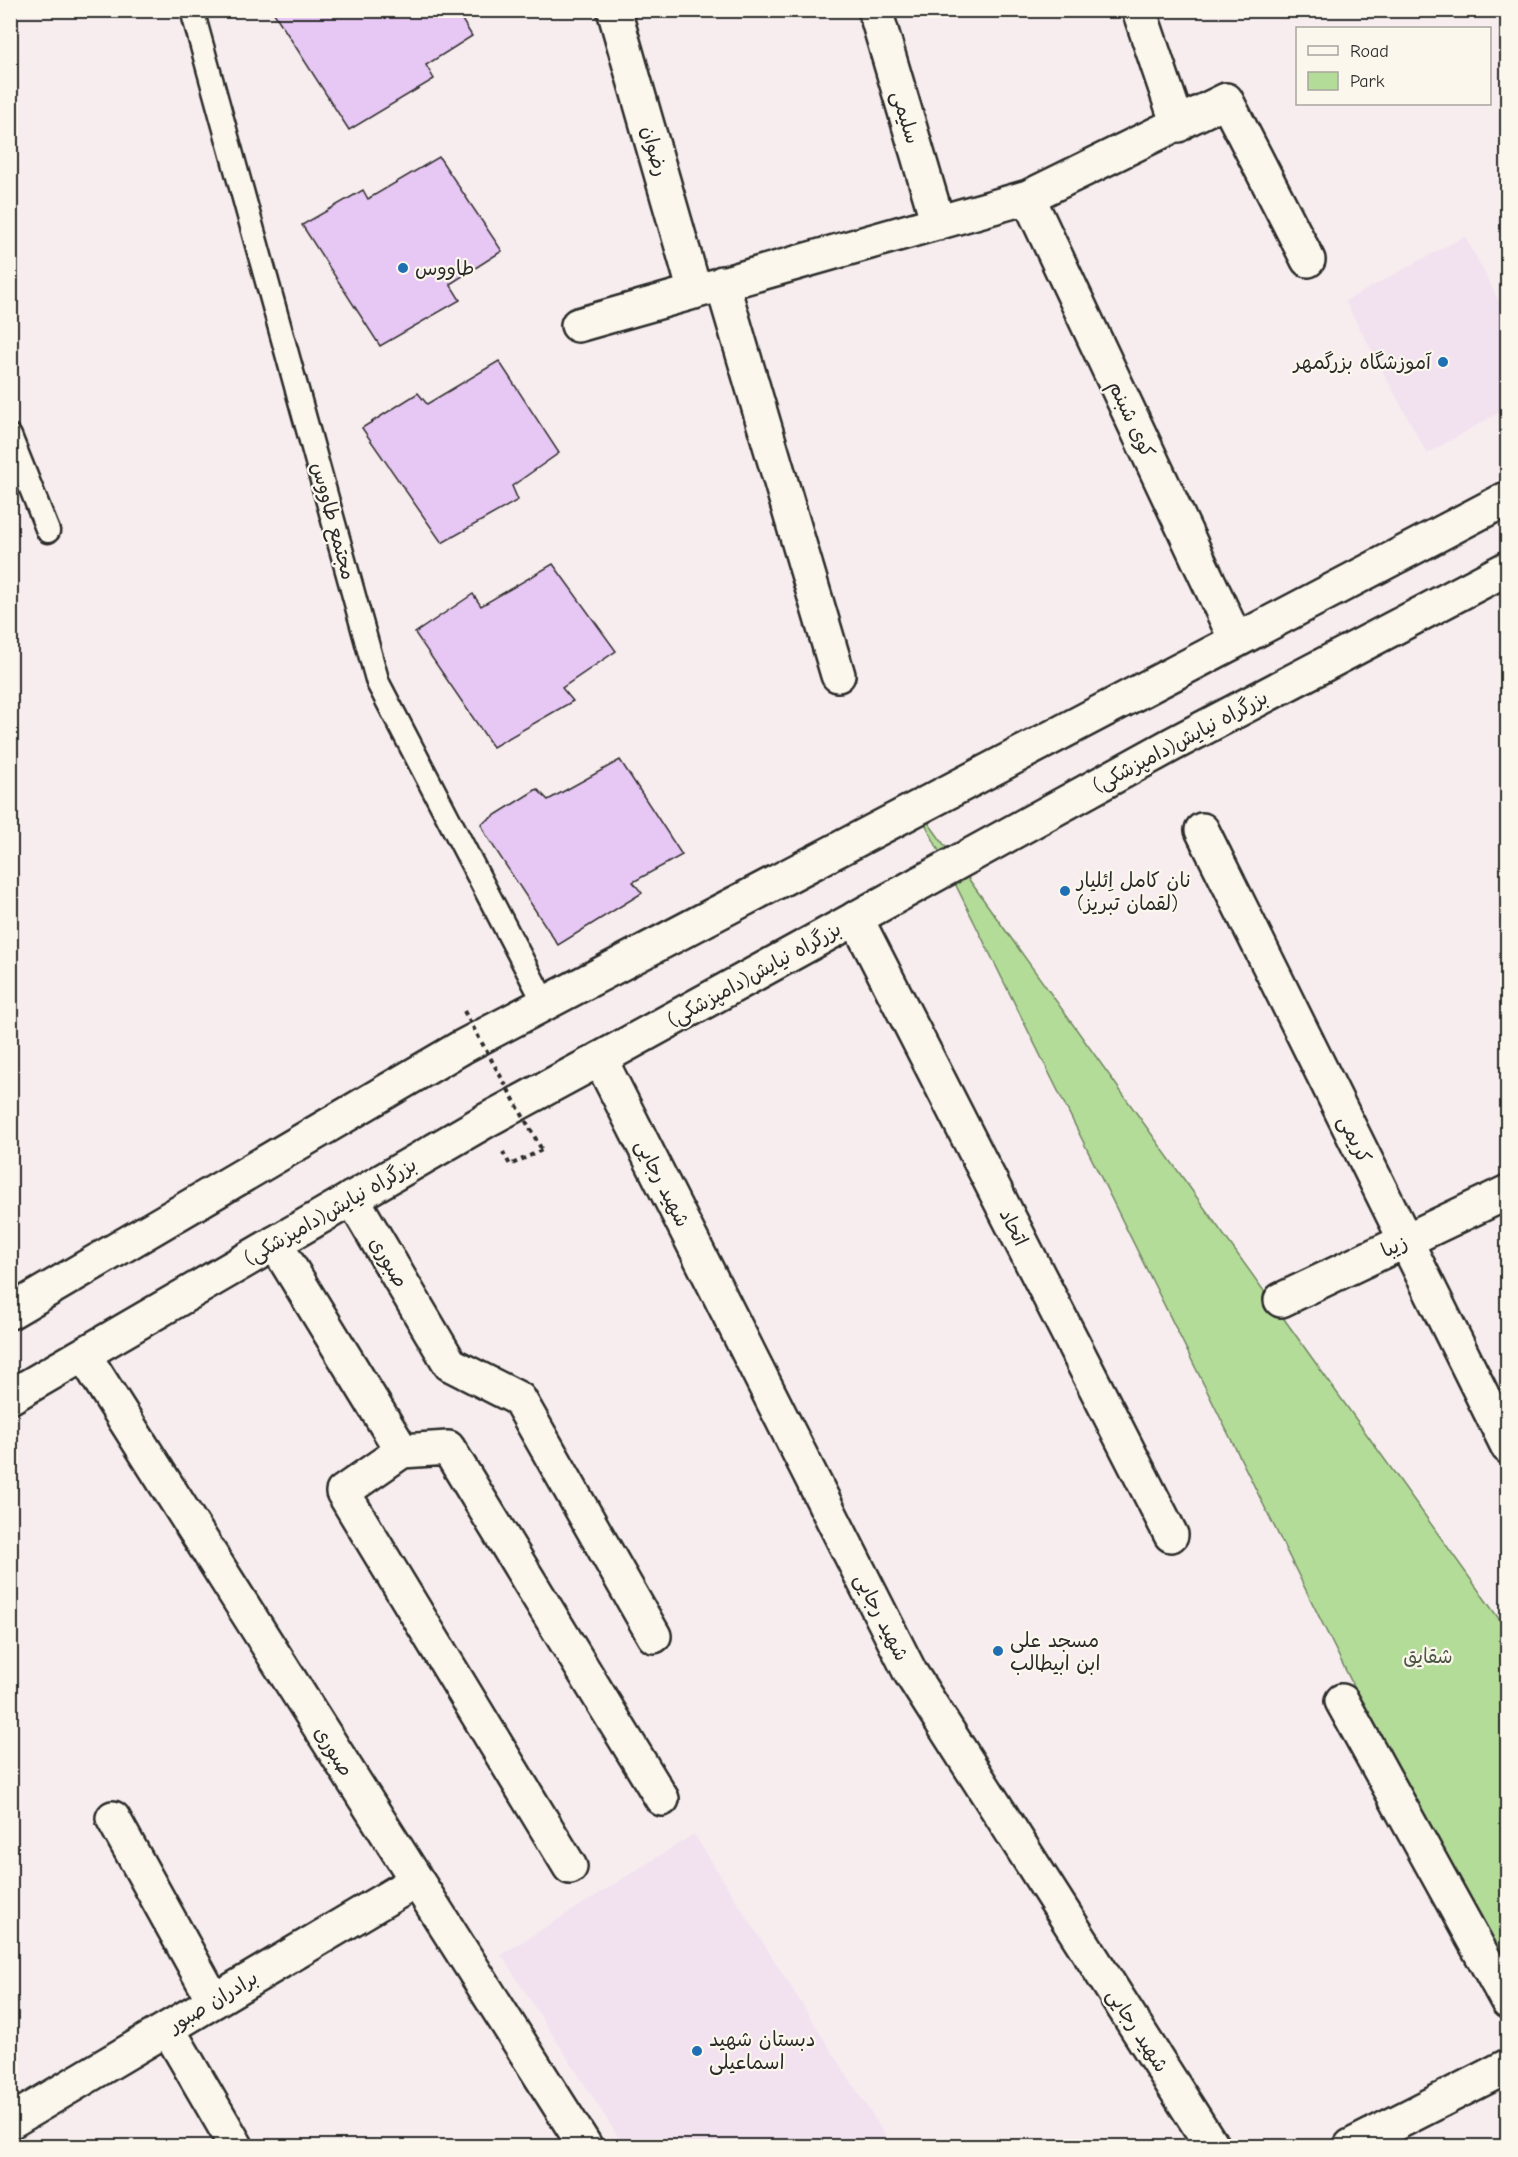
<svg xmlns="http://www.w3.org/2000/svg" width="1518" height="2157" viewBox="0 0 1518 2157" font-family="'Comic Neue','Playpen Sans Arabic',sans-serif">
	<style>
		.built { fill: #f2e2f0 }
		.green { fill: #b4dc99; stroke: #708462; stroke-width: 1.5 }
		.building { fill: #e7c7f4; stroke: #2b2b2b; stroke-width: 1.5 }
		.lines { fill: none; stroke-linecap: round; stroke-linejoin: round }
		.lane-casing { stroke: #2b2b2b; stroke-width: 27 }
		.street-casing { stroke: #2b2b2b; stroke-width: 38 }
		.secondary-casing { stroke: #2b2b2b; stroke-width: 38 }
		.highway-casing { stroke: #2b2b2b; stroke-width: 38 }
		.path { stroke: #2b2b2b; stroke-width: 4; stroke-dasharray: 4.5 4.5; stroke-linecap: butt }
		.lane { stroke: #fbf7ec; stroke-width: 22 }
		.street { stroke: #fbf7ec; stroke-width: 33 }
		.secondary { stroke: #fbf7ec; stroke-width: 33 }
		.highway { stroke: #fbf7ec; stroke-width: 33 }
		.path-bridge { stroke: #2b2b2b; stroke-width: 4; stroke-dasharray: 4.5 4.5; stroke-linecap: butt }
		.poi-dot { fill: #1f6fb2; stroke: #fbf7ec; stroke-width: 2 }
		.labels { text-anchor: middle; stroke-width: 4.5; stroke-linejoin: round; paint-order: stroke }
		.street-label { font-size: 20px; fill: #2b2b2b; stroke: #fbf7ec }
		.poi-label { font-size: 20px; fill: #2b2b2b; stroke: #fbf7ec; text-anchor: start }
		.park-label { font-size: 20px; fill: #4d5746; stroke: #fbf7ec }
	</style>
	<rect width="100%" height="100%" fill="#f7edee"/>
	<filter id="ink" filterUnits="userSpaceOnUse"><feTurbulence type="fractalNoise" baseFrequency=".0167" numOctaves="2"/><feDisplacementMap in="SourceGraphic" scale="12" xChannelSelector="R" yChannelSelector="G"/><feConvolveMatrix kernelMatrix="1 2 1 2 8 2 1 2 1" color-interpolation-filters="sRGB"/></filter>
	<g filter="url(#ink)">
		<!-- built -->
		<path class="built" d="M1465 236 1507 316V408L1427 454 1345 301Z
			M694 1834 892 2146H624L501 1955Z"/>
		<!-- green -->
		<path class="green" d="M917 807 1507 1630V1995Z"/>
		<!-- building -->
		<path class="building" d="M272 10H456L472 36 426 65 434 79 349 130Z
			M439 157 502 251 450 284 460 300 380 346 302 225 363 190 368 199Z
			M499 361 559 453 512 486 518 500 442 543 362 428 418 393 427 404Z
			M553 564 616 651 562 688 573 701 493 747 415 633 473 594 481 606Z
			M620 760 682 855 633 882 642 893 558 945 486 835 481 824 537 789 548 800Z"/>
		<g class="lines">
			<!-- lane casing -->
			<g class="lane-casing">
				<path id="lane" d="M192 10 378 683 545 1004
					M10 436 48 531"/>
			</g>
			<!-- street casing -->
			<g class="street-casing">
				<path id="street" d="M614 10 695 292
					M875 10 938 223
					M1139 10 1178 125
					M1028 197 1236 640
					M722 283 838 675
					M578 325 1028 197 1226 100 1308 260
					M1202 830 1508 1447
					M856 918 1171 1535
					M352 1198 450 1364 519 1399 654 1636
					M275 1243 402 1451 448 1448 662 1799
					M1281 1300 1508 1192
					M84 1355 585 2146
					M402 1451 343 1492 570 1867
					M1342 1701 1508 2002
					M113 1818 214 2001
					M168 2029 236 2146
					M10 2122 416 1881
					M1351 2146 1508 2066"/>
			</g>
			<!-- secondary casing -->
			<g class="secondary-casing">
				<path id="secondary" d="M600 1059 910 1672 1212 2146"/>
			</g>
			<!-- highway casing -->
			<g class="highway-casing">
				<path id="highway" d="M10 1312 462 1047 1508 498
					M10 1397 487 1120 600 1059 1173 744 1508 568"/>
			</g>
			<!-- path -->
			<path class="path" d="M503 1152 510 1165 542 1150"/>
			<!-- lane -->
			<use href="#lane" class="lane"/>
			<!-- street -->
			<use href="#street" class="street"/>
			<!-- secondary -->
			<use href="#secondary" class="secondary"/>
			<!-- highway -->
			<use href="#highway" class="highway"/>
			<!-- path-bridge -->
			<path class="path-bridge" d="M464 1011 542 1150"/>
		</g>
	</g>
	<!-- markers -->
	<g class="poi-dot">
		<circle cx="403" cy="268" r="6"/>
		<circle cx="1443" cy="362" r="6"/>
		<circle cx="1065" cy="891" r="6"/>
		<circle cx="998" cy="1651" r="6"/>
		<circle cx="697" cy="2051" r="6"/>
	</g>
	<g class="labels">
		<!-- street labels -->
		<g class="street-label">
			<text transform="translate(906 117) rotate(73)" y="7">سلیمی</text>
			<text transform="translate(655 151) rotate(74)" y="7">رضوان</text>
			<text transform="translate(1132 419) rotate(65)" y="7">کوی شبنم</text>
			<text transform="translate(334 521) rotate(75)" y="7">مجتمع طاووس</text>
			<text transform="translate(1180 741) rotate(-28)" y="7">بزرگراه نیایش(دامپزشکی)</text>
			<text transform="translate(754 974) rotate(-29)" y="7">بزرگراه نیایش(دامپزشکی)</text>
			<text transform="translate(1355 1139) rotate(64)" y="7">کریمی</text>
			<text transform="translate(663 1183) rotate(63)" y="7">شهید رجایی</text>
			<text transform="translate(330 1211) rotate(-30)" y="7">بزرگراه نیایش(دامپزشکی)</text>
			<text transform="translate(1014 1227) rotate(63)" y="7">اتحاد</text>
			<text transform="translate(1394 1246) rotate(-25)" y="7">زیبا</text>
			<text transform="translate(389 1262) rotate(59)" y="7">صبوری</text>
			<text transform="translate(882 1617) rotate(63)" y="7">شهید رجایی</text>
			<text transform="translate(334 1751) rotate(58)" y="7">صبوری</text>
			<text transform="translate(213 2001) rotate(-31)" y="7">برادران صبور</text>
			<text transform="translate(1138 2030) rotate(57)" y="7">شهید رجایی</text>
		</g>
		<!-- poi labels -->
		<g class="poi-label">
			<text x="415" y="275">طاووس</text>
			<text x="1431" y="369" text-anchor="end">آموزشگاه بزرگمهر</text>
			<text x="1077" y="887">نان کامل اِئلیار<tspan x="1077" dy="23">(لقمان تبریز)</tspan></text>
			<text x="1010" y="1647">مسجد علی<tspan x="1010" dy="23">ابن ابیطالب</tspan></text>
			<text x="709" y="2046">دبستان شهید<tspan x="709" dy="23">اسماعیلی</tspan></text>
		</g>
		<!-- park labels -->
		<g class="park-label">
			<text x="1428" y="1663">شقایق</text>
		</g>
	</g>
	<!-- margin -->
	<rect width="1518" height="2157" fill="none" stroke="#fbf7ec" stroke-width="36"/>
	<rect x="18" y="18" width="1482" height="2121" fill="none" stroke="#2b2b2b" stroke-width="2" filter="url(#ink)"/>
	<!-- legend -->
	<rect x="1296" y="27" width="195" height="78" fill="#fbf7ec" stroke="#a8a59f" stroke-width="1.5"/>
	<rect x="1308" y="46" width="30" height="9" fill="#fbf7ec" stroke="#a8a59f" stroke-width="1.5"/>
	<text x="1350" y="57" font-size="18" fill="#2b2b2b">Road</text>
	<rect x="1308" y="72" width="30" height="18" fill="#b4dc99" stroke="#a8a59f" stroke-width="1.5"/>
	<text x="1350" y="87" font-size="18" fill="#2b2b2b">Park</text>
</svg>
